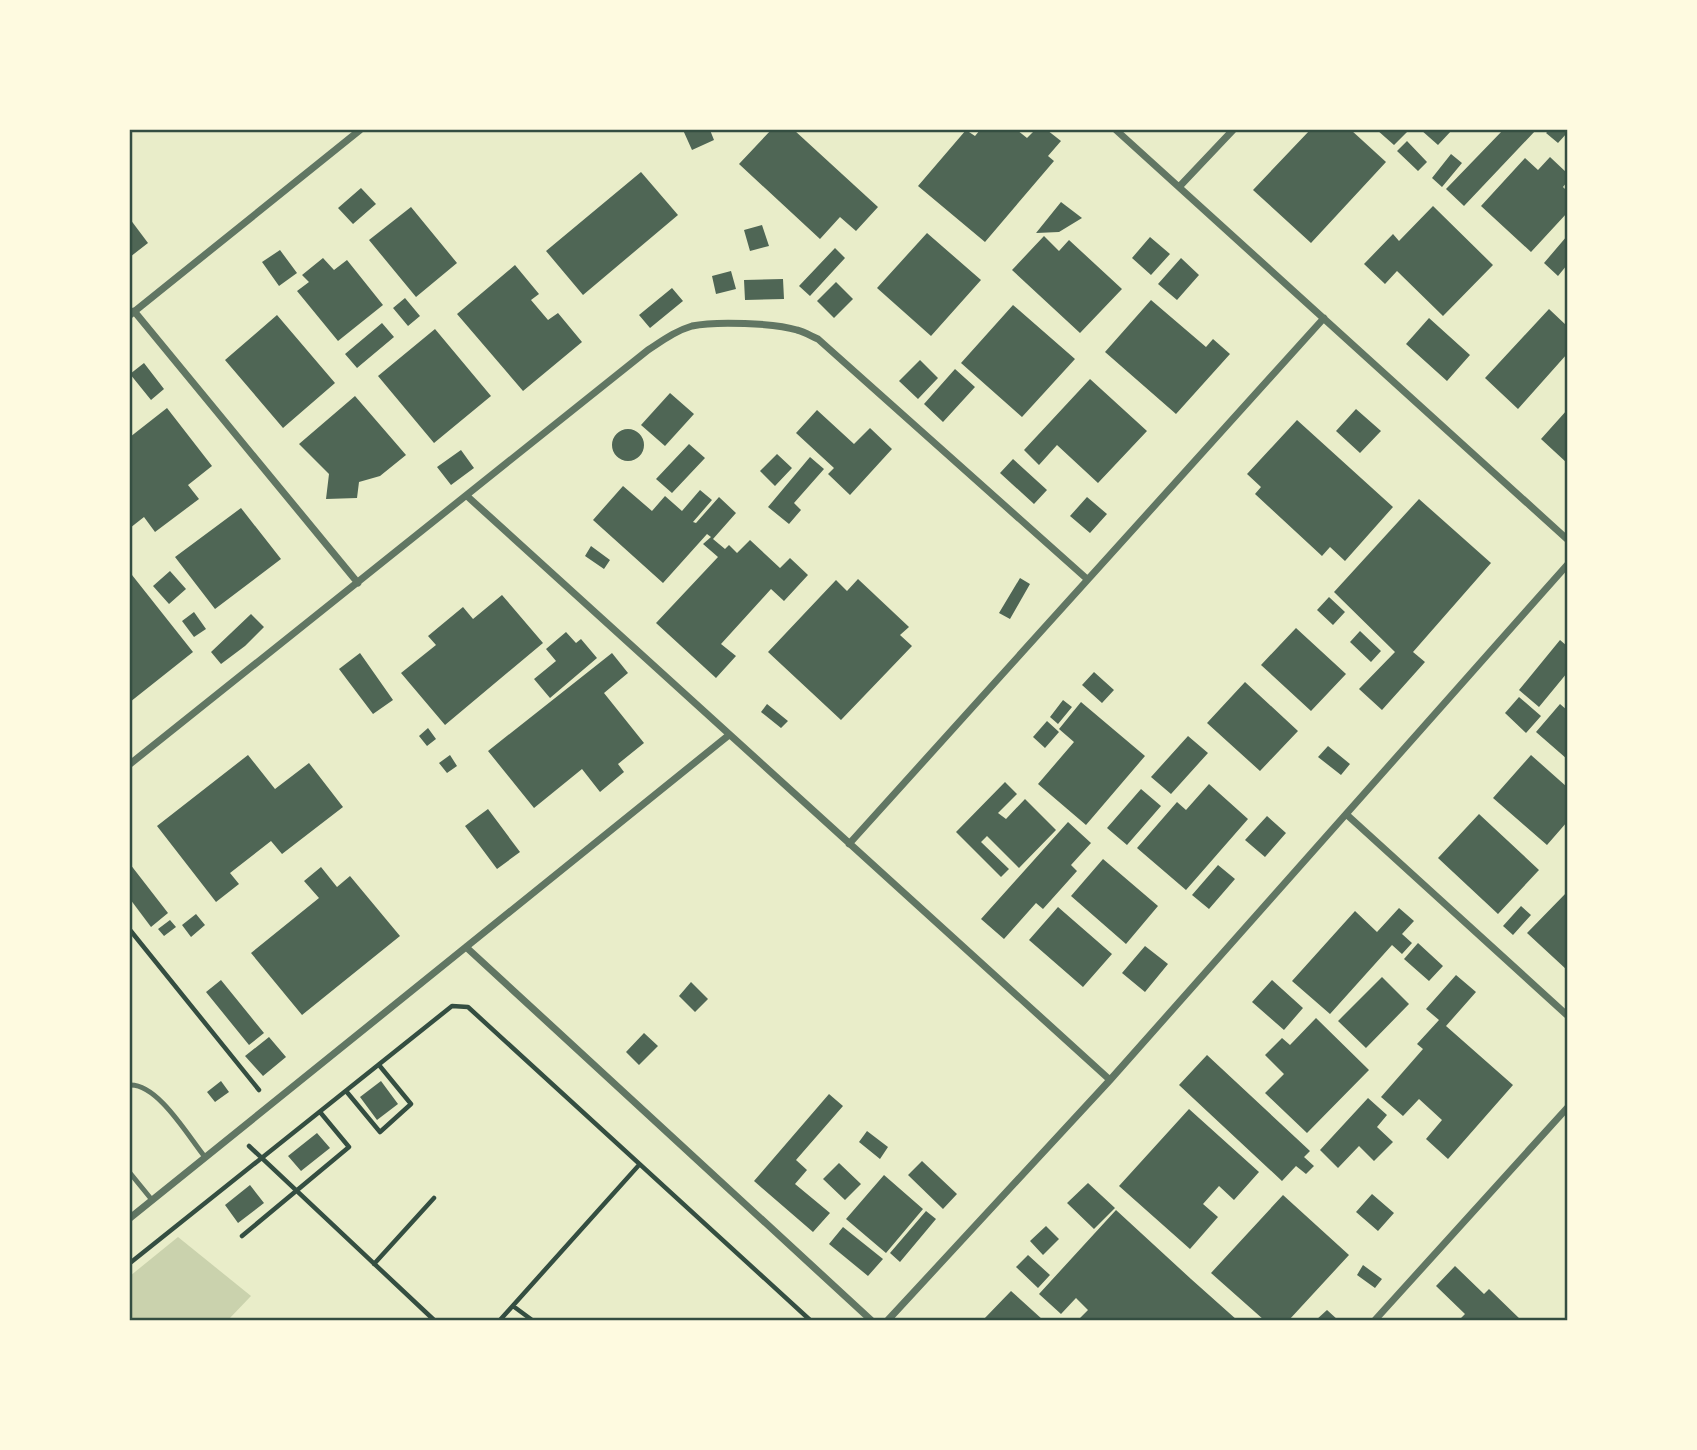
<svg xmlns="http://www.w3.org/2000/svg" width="1697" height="1450" viewBox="0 0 1697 1450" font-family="Figtree,sans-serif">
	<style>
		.green { fill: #cad2ad }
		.building { fill: #4f6655 }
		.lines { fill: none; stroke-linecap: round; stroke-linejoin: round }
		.path { stroke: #344e41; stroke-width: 4.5 }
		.service { stroke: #617663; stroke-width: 5 }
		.minor { stroke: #617663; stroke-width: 7 }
		.neatline { fill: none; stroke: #344e41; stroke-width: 2.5 }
	</style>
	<rect width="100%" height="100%" fill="#e9edc9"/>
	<!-- green -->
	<path class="green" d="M178 1237 251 1296 228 1320H130V1276Z"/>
	<!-- building -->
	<path class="building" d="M683 130H710L714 140 692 150Z
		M771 130H794L878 207 856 231 840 217 820 239 739 164Z
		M966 130 975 136 980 130H1017L1027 138 1035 130H1047L1061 141 1048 156 1054 161 985 242 918 186Z
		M1310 130H1351L1386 162 1311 243 1253 190Z
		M1377 130H1409L1394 145Z
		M1421 130H1452L1438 145Z
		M1503 130H1536L1464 206 1446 189Z
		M1549 130H1566L1567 133 1558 143 1546 133Z
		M1407 141 1427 162 1418 171 1397 151Z
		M1451 154 1462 163 1442 187 1432 178Z
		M1550 157 1567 173V182L1563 187 1567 191V213L1531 252 1481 206 1525 158 1538 170Z
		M641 172 678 215 583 295 546 251Z
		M361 188 376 204 353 224 338 208Z
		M1061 202 1082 218 1059 232 1036 233Z
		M1433 206 1493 265 1443 316 1397 271 1385 284 1364 264 1393 234 1399 241Z
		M411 207 457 263 416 297 369 240Z
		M130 219 148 243 130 257Z
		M762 225 769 246 750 251 744 230Z
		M927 233 981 280 931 336 877 288Z
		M1044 236 1059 251 1069 240 1122 289 1080 333 1012 270Z
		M1567 236V265L1558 276 1544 263Z
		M1150 237 1170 254 1151 275 1132 258Z
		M835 248 845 258 810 296 799 286Z
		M280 250 297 273 279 286 262 262Z
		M323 258 334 270 347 260 383 305 338 341 297 291 309 282 302 275Z
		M1181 258 1199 275 1177 300 1158 284Z
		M515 265 539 294 531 300 548 320 558 313 582 342 523 391 457 314Z
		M731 271 736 289 716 294 712 276Z
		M783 279 784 299 745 300 744 280Z
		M836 282 853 299 834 318 817 301Z
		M672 288 683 301 650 328 639 315Z
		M405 298 420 316 408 326 393 308Z
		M1151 300 1206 347 1213 339 1230 354 1176 414 1105 352Z
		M1013 305 1075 359 1022 417 961 363Z
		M1549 309 1567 326V354L1518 409 1485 378Z
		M277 315 335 383 283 428 225 360Z
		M1429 318 1470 355 1447 381 1406 344Z
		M382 323 394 337 357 368 345 354Z
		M435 329 491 396 434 443 378 376Z
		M920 360 938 378 918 399 899 381Z
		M144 363 164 389 151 400 130 374Z
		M955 369 975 387 943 422 924 404Z
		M1090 379 1147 431 1098 483 1057 445 1039 465 1024 450Z
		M670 393 694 414 665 446 641 425Z
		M355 396 406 455 380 476 359 482 357 498 326 499 329 474 299 444Z
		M167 408 212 466 188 485 199 499 155 532 144 517 130 528V437Z
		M1356 409 1381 431 1360 453 1336 431Z
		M817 410 854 444 870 428 892 449 850 495 828 474 834 468 796 433Z
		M1567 410V463L1541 439Z
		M1297 420 1393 507 1345 561 1330 547 1322 556 1255 494 1261 487 1247 474Z
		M612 445a16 16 0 1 1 32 0a16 16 0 1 1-32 0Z
		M689 444 705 458 672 493 656 479Z
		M461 450 474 468 451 485 437 467Z
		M777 454 792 468 775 486 760 471Z
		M810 457 824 469 794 503 801 510 789 524 768 507Z
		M1013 459 1047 490 1034 504 1000 473Z
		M623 486 652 511 665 496 682 511 700 490 712 500 693 522 696 523 719 497 736 513 713 539 725 549 729 545 737 553 750 540 780 568 790 558 808 575 784 601 771 589 721 644 736 656 716 678 656 623 718 557 703 544 711 537 707 534 663 583 593 520Z
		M1087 497 1107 514 1090 533 1070 516Z
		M1419 499 1491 563 1413 652 1425 662 1382 710 1359 689 1395 652 1334 592Z
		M241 508 281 559 215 609 175 557Z
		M591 546 610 560 604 569 585 556Z
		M170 571 186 589 169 604 153 586Z
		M132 575 193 652 130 702V577Z
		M1020 578 1030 584 1010 619 999 613Z
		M858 579 909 627 900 635 912 646 841 720 768 652 836 580 847 591Z
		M502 595 543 643 445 725 401 673 436 645 428 636 463 607 473 619Z
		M1329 597 1345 612 1333 625 1317 610Z
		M194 612 206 629 194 637 182 621Z
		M251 614 264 627 245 646 221 664 211 652Z
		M1296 628 1346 674 1311 711 1261 665Z
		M1360 631 1381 651 1371 662 1350 642Z
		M566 632 576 643 581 639 597 658 550 698 534 679 556 661 546 649Z
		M1560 640 1567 646V673L1539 707 1519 690Z
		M360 653 393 700 373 714 339 669Z
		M612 653 628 673 604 693 644 743 618 764 624 772 600 792 582 769 534 808 488 751Z
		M1094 672 1114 690 1102 703 1082 685Z
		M1245 682 1298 731 1260 771 1207 723Z
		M1519 697 1541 716 1526 733 1505 713Z
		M1063 700 1072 707 1058 724 1050 717Z
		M1081 702 1145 756 1086 825 1038 784 1074 742 1059 729Z
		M767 704 788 721 781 728 761 712Z
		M1560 704 1567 710V759L1536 732Z
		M1047 721 1059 732 1045 748 1033 737Z
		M428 728 436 739 427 746 419 736Z
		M1188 736 1208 753 1171 794 1151 777Z
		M1328 746 1350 764 1341 775 1318 757Z
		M248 755 275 789 309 763 343 807 282 854 271 841 230 873 239 884 216 902 157 826Z
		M450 755 457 766 447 773 439 763Z
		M1531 755 1567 787V822L1547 845 1493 798Z
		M1005 782 1017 794 998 813 1006 819 1025 799 1056 830 1019 868 987 836 981 842 1009 869 1001 877 956 832Z
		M1209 784 1248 819 1186 890 1137 848 1177 802 1186 810Z
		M1141 789 1161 806 1127 845 1107 828Z
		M488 809 520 852 497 869 465 826Z
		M1479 814 1539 870 1498 914 1438 858Z
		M1267 816 1286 833 1265 857 1245 840Z
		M1068 822 1091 843 1071 865 1077 871 1043 909 1036 903 1004 939 981 919Z
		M1103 859 1158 906 1126 944 1071 896Z
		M130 864 168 913 151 927 130 899Z
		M1218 865 1235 879 1209 909 1192 895Z
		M321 867 337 887 350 876 400 936 302 1015 251 953 319 898 304 881Z
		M1567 892V970L1527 933Z
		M1521 906 1531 915 1513 935 1503 926Z
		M1058 907 1112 954 1083 987 1029 940Z
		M1399 908 1414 921 1402 934 1412 943 1402 954 1392 945 1330 1014 1292 981 1355 911 1377 932Z
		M196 914 205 925 191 937 182 925Z
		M170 920 176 927 164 936 158 929Z
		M1418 943 1443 966 1429 981 1404 959Z
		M1145 946 1168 964 1145 992 1122 973Z
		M1456 975 1476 992 1446 1026 1513 1085 1448 1159 1426 1139 1442 1120 1419 1099 1403 1116 1381 1097 1423 1049 1417 1044 1439 1020 1426 1009Z
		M1382 977 1409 1004 1366 1048 1338 1021Z
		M221 980 264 1033 249 1045 206 992Z
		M1272 980 1303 1008 1284 1030 1252 1002Z
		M691 982 708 999 695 1012 679 996Z
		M1316 1018 1369 1070 1307 1133 1265 1093 1284 1074 1265 1055 1282 1038 1290 1045Z
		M644 1033 658 1046 639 1065 626 1052Z
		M269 1037 286 1057 263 1076 245 1056Z
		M1207 1055 1310 1151 1304 1157 1314 1166 1306 1174 1296 1166 1282 1181 1179 1085Z
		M221 1081 229 1092 215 1102 207 1092Z
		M381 1081 398 1104 377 1120 360 1097Z
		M829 1094 843 1106 796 1160 807 1170 795 1184 830 1213 813 1232 754 1181Z
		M1368 1098 1387 1115 1377 1127 1393 1142 1374 1161 1359 1146 1338 1168 1320 1150Z
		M1189 1109 1259 1172 1234 1200 1219 1186 1203 1204 1218 1217 1190 1249 1119 1186Z
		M867 1131 888 1147 880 1159 859 1142Z
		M317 1133 330 1148 301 1171 288 1156Z
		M922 1161 957 1194 943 1209 908 1175Z
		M839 1163 861 1184 845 1200 823 1179Z
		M884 1175 923 1209 886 1253 846 1219Z
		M1088 1183 1115 1208 1094 1229 1067 1203Z
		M250 1185 264 1203 238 1223 225 1205Z
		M1372 1194 1394 1213 1378 1231 1356 1212Z
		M1283 1195 1349 1255 1289 1320H1264L1211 1273Z
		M1116 1210 1191 1279 1237 1320H1078L1088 1310 1076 1298 1061 1314 1039 1294Z
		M926 1211 936 1219 900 1262 890 1253Z
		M1046 1226 1059 1239 1043 1255 1030 1241Z
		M843 1227 883 1259 868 1276 829 1244Z
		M1028 1255 1050 1275 1038 1288 1016 1267Z
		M1363 1265 1382 1279 1375 1288 1357 1275Z
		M1455 1266 1484 1294 1489 1289 1521 1320H1459L1465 1314 1436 1286Z
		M1011 1291 1043 1320H983Z
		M1327 1310 1338 1320H1316Z"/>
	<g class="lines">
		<!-- path -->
		<path class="path" d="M130 930 259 1090
			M346 1091 380 1132 411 1104 379 1065
			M249 1146 434 1320
			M242 1236 349 1147 320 1112
			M130 1263 452 1006 468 1007 810 1320
			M374 1264 434 1198
			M513 1306 532 1320
			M500 1320 639 1165"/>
		<!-- service -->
		<path class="service" d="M130 1085C158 1084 188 1136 205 1157
			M130 1173 152 1200"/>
		<!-- minor -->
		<path class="minor" d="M1116 130 1568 540
			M1179 187 1233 130
			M134 311 358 583
			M130 315 360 130
			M467 496 1110 1080
			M130 764 648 350C662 341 675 331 692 326 715 321 775 323 797 330 805 332 811 336 818 339L1087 579
			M1346 814 1568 1016
			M849 844 1324 318
			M466 947 871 1320
			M130 1218 729 735
			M888 1320 1110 1080 1568 564
			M1375 1320 1568 1107"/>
	</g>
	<!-- border -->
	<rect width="1697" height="1450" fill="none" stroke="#fefae0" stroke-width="262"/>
	<rect x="131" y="131" width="1435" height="1188" class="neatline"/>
</svg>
